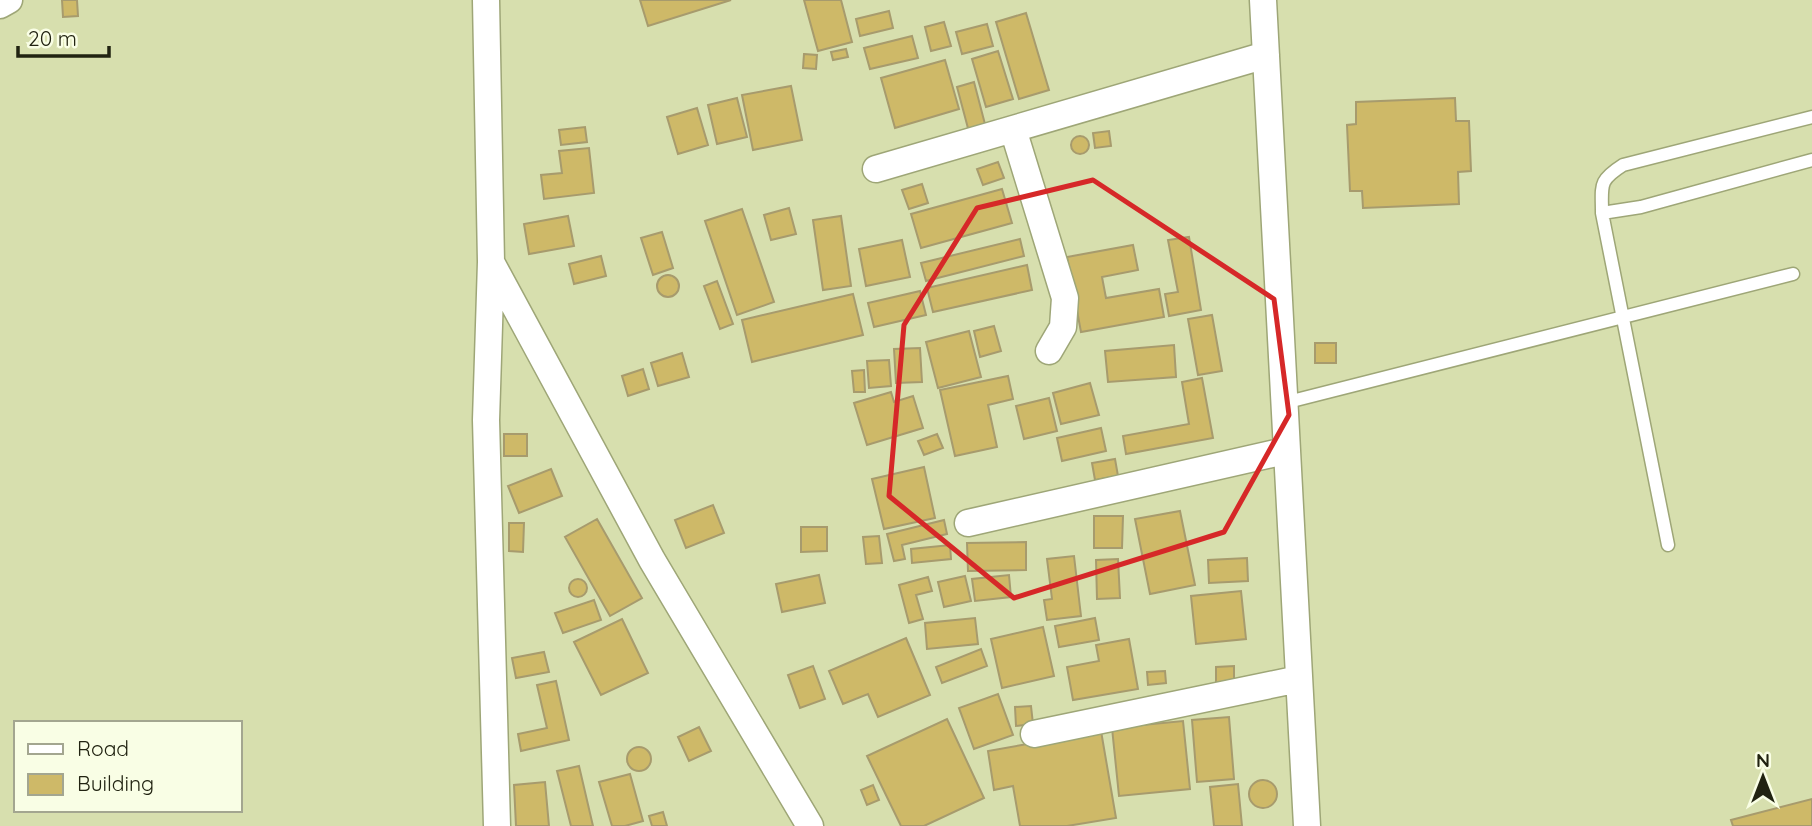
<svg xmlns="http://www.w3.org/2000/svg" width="1812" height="826" viewBox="0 0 1812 826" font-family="Quicksand,sans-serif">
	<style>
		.building { fill: #ceb968; stroke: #a79b6d; stroke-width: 2 }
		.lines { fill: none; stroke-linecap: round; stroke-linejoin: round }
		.service-casing { stroke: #9ea677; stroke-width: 15 }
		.minor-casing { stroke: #9ea677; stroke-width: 29 }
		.service { stroke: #fff; stroke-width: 12 }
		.minor { stroke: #fff; stroke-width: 26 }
		.marked { fill: none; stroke: #d62828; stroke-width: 5; stroke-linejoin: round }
	</style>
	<rect width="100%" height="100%" fill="#d7dfae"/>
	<!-- building -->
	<path class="building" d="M62 0H77L78 16 63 17Z
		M640 0H731L648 26Z
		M804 0H841L852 42 818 51Z
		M889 11 893 28 860 36 856 19Z
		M1026 13 1049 90 1019 99 996 22Z
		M944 22 951 46 931 51 925 27Z
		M987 24 993 46 962 54 956 32Z
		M912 36 918 58 870 69 864 48Z
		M846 49 848 57 833 60 831 52Z
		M998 51 1013 99 986 107 972 59Z
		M804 54 817 55 816 69 803 68Z
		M945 60 959 109 895 128 881 78Z
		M974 82 986 128 969 132 957 87Z
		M791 86 802 140 753 150 742 95Z
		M737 98 747 137 717 144 708 105Z
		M1455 98 1456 121H1469L1471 171 1458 172 1459 204 1363 208 1362 191H1350L1347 125 1356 124V102Z
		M697 108 708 145 678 154 667 117Z
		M585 127 587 142 561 145 559 130Z
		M1109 131 1111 146 1095 148 1093 133Z
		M1071 145a9 9 0 1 1 18 0a9 9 0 1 1-18 0Z
		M589 148 594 193 544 199 541 175 562 173 559 151Z
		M998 162 1004 178 983 185 977 169Z
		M922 184 928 203 909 209 902 190Z
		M1002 189 1012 223 921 248 911 214Z
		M789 208 796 234 771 240 764 215Z
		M742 209 774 302 737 315 705 221Z
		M568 216 574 246 529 254 524 224Z
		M841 216 851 286 823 290 813 220Z
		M662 232 673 268 653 275 641 238Z
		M1189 237 1201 310 1169 316 1165 294 1178 292 1168 240Z
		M1020 239 1024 256 926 281 921 263Z
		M902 240 910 277 866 286 859 249Z
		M1133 245 1138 270 1102 277 1106 298 1159 289 1164 317 1081 332 1067 257Z
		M601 256 606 276 574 284 569 264Z
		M1027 265 1032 290 933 312 927 288Z
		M657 286a11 11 0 1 1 22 0a11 11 0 1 1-22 0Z
		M717 281 733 324 720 329 704 286Z
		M920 291 926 315 874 327 868 303Z
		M853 294 863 335 752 362 742 320Z
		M1212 315 1222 371 1198 375 1188 319Z
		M994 326 1001 351 980 357 974 331Z
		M969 331 981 377 938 388 926 342Z
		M1315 343H1336V363H1315Z
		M1174 345 1176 377 1108 382 1105 351Z
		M920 348 922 382 896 383 894 349Z
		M682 353 689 377 658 386 651 363Z
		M889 360 891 386 869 388 867 361Z
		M643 369 649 389 628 396 622 376Z
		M864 370 865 392H854L852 371Z
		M1008 376 1013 399 988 405 997 447 955 456 940 390Z
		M1202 378 1213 438 1126 454 1123 436 1189 424 1182 382Z
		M1090 383 1099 415 1061 424 1053 393Z
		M891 392 894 402 913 396 923 428 867 445 854 403Z
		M1049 398 1057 431 1024 439 1016 406Z
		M1101 428 1106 451 1062 461 1057 438Z
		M504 434H527V456H504Z
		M937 434 943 448 924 455 918 441Z
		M1115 459 1118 476 1095 480 1092 463Z
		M924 467 935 518 884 529 872 479Z
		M551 469 562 496 519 513 508 486Z
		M713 505 724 533 686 548 675 520Z
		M1180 511 1195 585 1150 594 1135 519Z
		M1094 516H1123L1122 548H1094Z
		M597 519 642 598 610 616 565 537Z
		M944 520 947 534 902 545 905 559 894 561 887 534Z
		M509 523H524L523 552 509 551Z
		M801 527H827V551L801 552Z
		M879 536 882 563 866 564 863 537Z
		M1026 542V570L968 571 967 543Z
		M950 545 951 559 912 563 911 549Z
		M1074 556 1081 616 1047 620 1044 600 1052 599 1047 559Z
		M1247 558 1248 581 1209 583 1208 560Z
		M1118 559 1120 598 1097 599 1096 560Z
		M819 575 825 603 782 612 776 584Z
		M1009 575 1011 597 975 601 972 579Z
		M965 576 971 601 944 607 938 582Z
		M928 577 932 591 916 595 923 619 909 623 899 585Z
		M569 588a9 9 0 1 1 18 0a9 9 0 1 1-18 0Z
		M1241 591 1246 639 1196 644 1191 596Z
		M594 600 601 620 563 633 555 613Z
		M975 618 978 644 927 649 925 623Z
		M1095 618 1099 640 1059 647 1055 626Z
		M622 619 648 673 601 695 574 642Z
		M1043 627 1054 676 1002 688 991 639Z
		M906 638 930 695 878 717 868 694 843 704 829 671Z
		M1129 639 1138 689 1073 700 1067 667 1099 661 1096 645Z
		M981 649 987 666 942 683 936 667Z
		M544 652 549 672 516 678 512 658Z
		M813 666 825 699 800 708 788 675Z
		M1234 666V682L1216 683V667Z
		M1165 671 1166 683 1148 685 1147 672Z
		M556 681 569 740 521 751 518 734 547 728 537 685Z
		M998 694 1013 735 974 749 959 708Z
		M1031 706 1033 724 1016 726 1015 707Z
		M1229 717 1234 779 1197 782 1192 720Z
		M947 719 984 798 924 826H901L867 756Z
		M1183 721 1190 789 1119 796 1112 728Z
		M699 727 711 751 689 761 678 737Z
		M1101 731 1116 818 1067 826H1020L1013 786 994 790 988 751Z
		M627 759a12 12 0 1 1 24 0a12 12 0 1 1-24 0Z
		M579 766 593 826H571L557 771Z
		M630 774 643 821 625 826H612L599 782Z
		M1249 794a14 14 0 1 1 28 0a14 14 0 1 1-28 0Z
		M545 782 549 826H516L514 785Z
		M1238 784 1242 826H1214L1210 787Z
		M873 785 879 800 867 805 861 790Z
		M1812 799V826H1733L1731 820Z
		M663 812 667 826H652L649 816Z"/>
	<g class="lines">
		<!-- service casing -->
		<g class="service-casing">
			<path id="service" d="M1602 213 1641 207 1812 160
				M1284 403 1793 274
				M1668 545 1602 213C1602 185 1598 181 1623 165L1812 117"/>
		</g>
		<!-- minor casing -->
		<g class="minor-casing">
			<path id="minor" d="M486 0 491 262 486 420 497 826
				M1263 0 1307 826
				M0 5 9 0
				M1013 129 1065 298 1063 327 1049 351
				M876 169 1266 55
				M492 264 652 560 810 826
				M968 523 1285 451
				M1034 734 1299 679"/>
		</g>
		<!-- service -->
		<use href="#service" class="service"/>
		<!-- minor -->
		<use href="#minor" class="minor"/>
	</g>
	<!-- marked area -->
	<path class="marked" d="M1093 180 1274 299 1289 415 1224 532 1014 598 889 496 904 325 977 208Z"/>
	<!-- legend -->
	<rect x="14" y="721" width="228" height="91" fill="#f9fee5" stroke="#a3a690" stroke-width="2"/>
	<rect x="28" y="744" width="35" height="10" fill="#ffffff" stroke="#a3a690" stroke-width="2"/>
	<text x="77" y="756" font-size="21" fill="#212311">Road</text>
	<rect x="28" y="774" width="35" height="21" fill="#ceb968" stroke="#a3a690" stroke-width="2"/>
	<text x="77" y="791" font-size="21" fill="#212311">Building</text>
	<!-- north arrow -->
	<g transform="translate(1763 777)" stroke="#f9fee5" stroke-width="5" paint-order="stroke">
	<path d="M0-5L12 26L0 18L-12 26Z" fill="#212311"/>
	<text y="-10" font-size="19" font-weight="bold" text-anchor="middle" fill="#212311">N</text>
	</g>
	<!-- scale -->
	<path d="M18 46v10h91v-10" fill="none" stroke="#212311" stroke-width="3.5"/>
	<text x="28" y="46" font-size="21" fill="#212311" stroke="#f9fee5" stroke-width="5" paint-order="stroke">20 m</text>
</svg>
